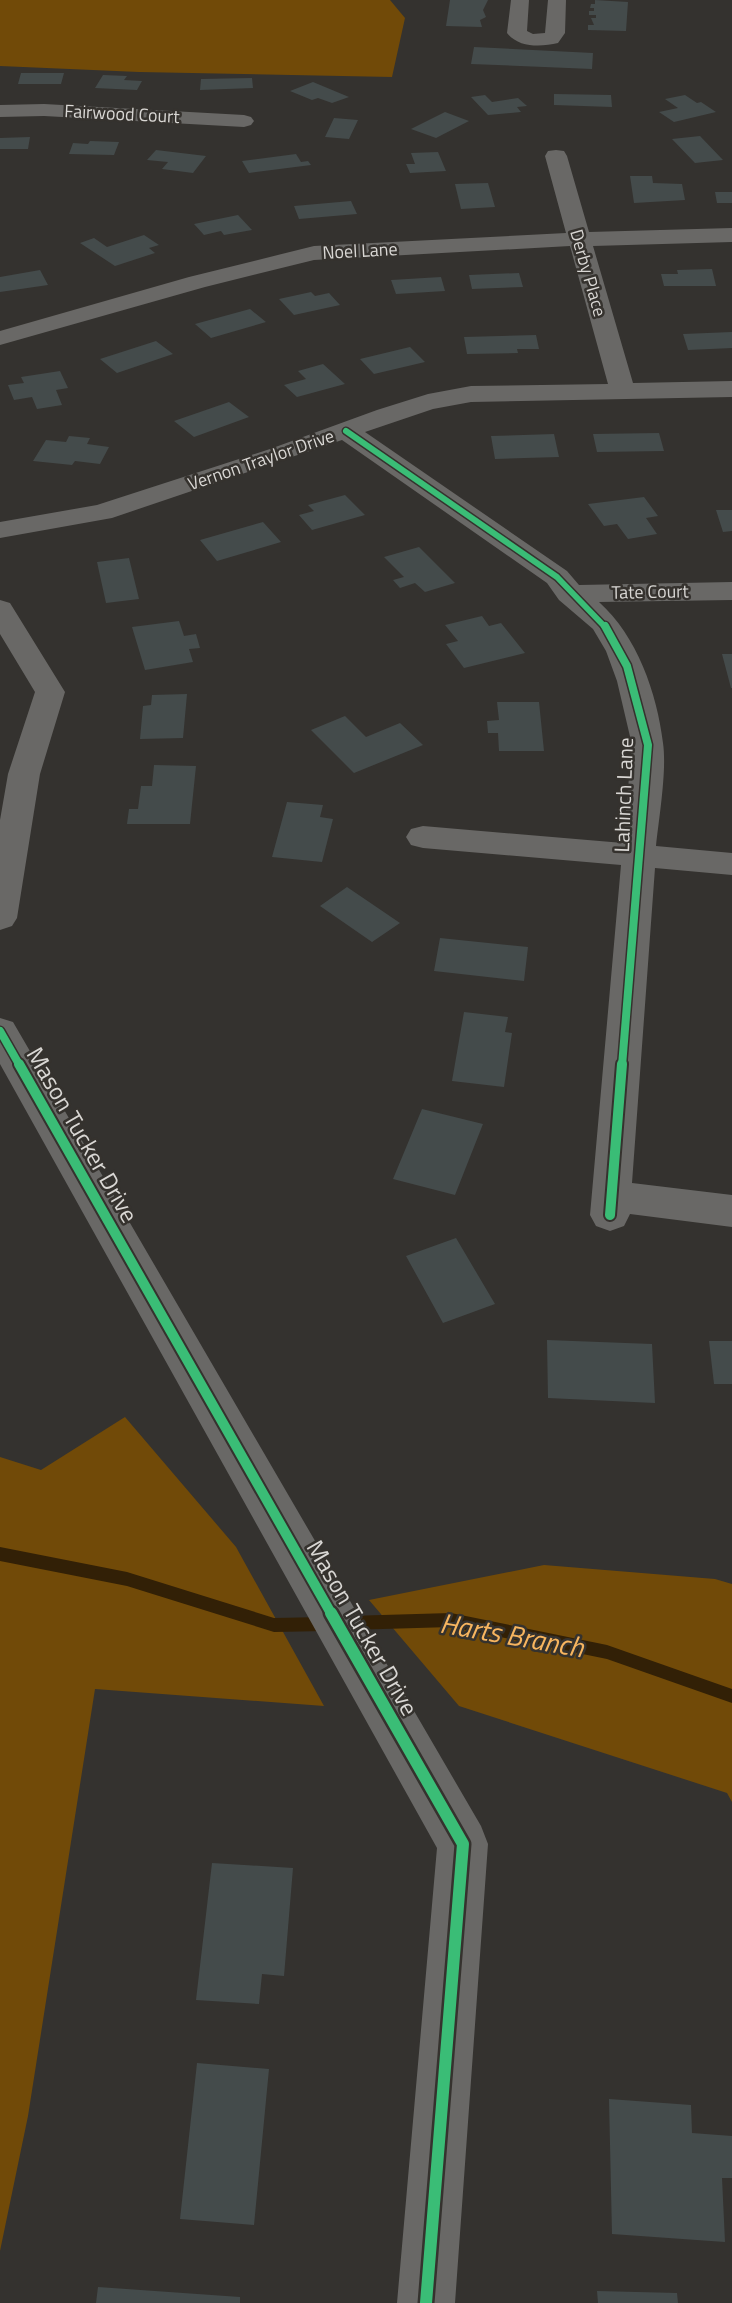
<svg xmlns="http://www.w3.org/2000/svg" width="732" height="2303" viewBox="0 0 732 2303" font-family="'Titillium Web',sans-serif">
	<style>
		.green { fill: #714a08 }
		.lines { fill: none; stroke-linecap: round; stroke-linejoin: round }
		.stream { fill: #322006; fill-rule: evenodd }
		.building { fill: #444b4b }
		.minor { fill: #696866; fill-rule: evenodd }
		.cycleway-far3-casing { stroke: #35322e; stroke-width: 9 }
		.cycleway-far2-casing { stroke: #35322e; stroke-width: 11 }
		.cycleway-far1-casing { stroke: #35322e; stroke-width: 14 }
		.cycleway-casing { stroke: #35322e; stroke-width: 17 }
		.cycleway-far3 { stroke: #3abd76; stroke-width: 6 }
		.cycleway-far2 { stroke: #3abd76; stroke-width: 8 }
		.cycleway-far1 { stroke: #3abd76; stroke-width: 10 }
		.cycleway { stroke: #3abd76; stroke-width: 12 }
		.labels { text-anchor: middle; stroke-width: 5; stroke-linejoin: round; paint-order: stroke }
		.far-street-label { font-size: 18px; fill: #d9d7d4; stroke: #35322e }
		.street-label { font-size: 21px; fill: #d9d7d4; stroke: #35322e }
		.near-street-label { font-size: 24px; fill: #d9d7d4; stroke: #35322e }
		.near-water-label { font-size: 28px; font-style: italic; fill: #f7b55f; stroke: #35322e }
	</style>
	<rect width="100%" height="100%" fill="#34322f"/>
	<!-- green -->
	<path class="green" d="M0 0H390L405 18 392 77 139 72 0 66Z
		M125 1417 236 1547 324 1706 95 1689 28 2116 0 2251V1457L41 1470Z
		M544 1565 715 1579 732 1584V1802L727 1793 459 1706 369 1600Z"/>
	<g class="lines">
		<!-- stream -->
		<path class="stream" d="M0 1547 127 1572 274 1618 326 1617 331 1619 333 1624 331 1629 326 1631 274 1632 127 1586 0 1561Z
			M451 1613 607 1645 732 1689V1703L607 1659 451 1627 348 1630 343 1628 341 1623 343 1618 348 1616Z"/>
	</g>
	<!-- building -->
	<path class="building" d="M450 0H488L483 10 486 17 480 20 482 27 446 26Z
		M595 0 628 2 626 31 588 30V25H594L591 18H596V15H589V11H594V8H590L591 4H595Z
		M474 47 593 53 592 69 471 64Z
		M21 73H64L61 84H18Z
		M103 75 127 76 124 80 142 81 137 90 95 88Z
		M252 78 253 88 200 90 201 79Z
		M313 82 349 97 332 103 318 98 312 100 290 91Z
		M554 94 611 95 612 107 554 105Z
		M485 95 492 102 518 98 527 106 517 107 521 112 488 115 471 97Z
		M685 95 697 103 701 102 716 112 674 122 659 112 678 108 665 99Z
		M445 112 469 121 436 138 411 129Z
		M334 118 358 120 349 139 325 137Z
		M700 136 723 160 695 163 672 139Z
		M30 137 28 149H0V138Z
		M90 141 119 142 114 155 69 154 73 143 88 144Z
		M156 150 206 156 193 173 162 169 168 162 147 160Z
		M438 152 446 171 410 173 406 164H415L411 153Z
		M296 154 301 162 308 161 311 165 249 173 242 161Z
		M630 176H652L653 183 682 184 685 200 634 203Z
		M488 183 495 207 461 209 455 184Z
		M715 192H732V203H717Z
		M351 201 357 214 299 219 294 206Z
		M238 215 252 230 224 235 221 231 204 235 194 224Z
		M144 235 159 245 149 248 155 253 115 266 80 243 94 238 107 247Z
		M712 269 716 286H664L661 274H678L677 270Z
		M40 270 48 285 0 292V277Z
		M519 273 523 287 472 289 469 275Z
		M441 277 445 291 396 294 391 280Z
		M311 292 315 296 329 293 340 305 294 315 279 299Z
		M250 309 266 322 211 338 195 324Z
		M732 332V348L688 350 683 334Z
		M536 335 539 349H517L518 353 467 354 464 337Z
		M156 341 173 354 117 373 100 359Z
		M410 347 425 362 374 374 360 359Z
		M323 364 345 384 297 397 284 385 306 379 298 371Z
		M60 371 68 388 56 390 62 405 37 409 32 397 14 400 8 385 24 383 21 377Z
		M229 402 249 417 194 437 174 421Z
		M659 433 664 451 597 452 593 434Z
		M554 434 559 457 495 459 491 436Z
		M69 436 90 438 87 444 109 447 100 464 75 461 72 465 33 461 46 440 66 442Z
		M345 495 365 515 312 530 299 515 314 511 308 505Z
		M644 497 658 516 646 518 657 534 628 539 617 524 604 526 588 504Z
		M716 510H732V531L723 532Z
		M263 522 281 542 217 561 200 540Z
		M419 547 455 583 425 592 415 583 400 588 393 580 404 577 384 557Z
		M129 558 139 599 106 603 97 562Z
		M482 616 489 626 501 623 525 653 464 668 446 644 458 641 445 625Z
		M179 621 184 636 196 634 200 648 189 649 193 662 145 670 132 627Z
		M722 654H732V688H731Z
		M187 694 183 738 140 739 143 706 151 705 152 695Z
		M497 702H539L544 751H499L498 733H488L487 721 499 720Z
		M345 716 366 737 400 723 423 745 354 773 311 730Z
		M154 765 196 766 190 824H127L129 809H138L141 786H152Z
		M287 802 323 805 320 817 333 819 322 862 272 857Z
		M347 887 400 923 372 942 320 906Z
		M440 938 528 947 524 981 434 971Z
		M464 1012 508 1017 505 1032 512 1033 504 1087 452 1081Z
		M422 1109 483 1124 455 1195 393 1179Z
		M456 1238 495 1304 443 1323 406 1256Z
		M547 1340 652 1344 655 1403 548 1398Z
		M709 1341H732V1384H714Z
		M212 1863 293 1868 284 1976 262 1974 259 2004 196 2000Z
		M197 2063 269 2069 254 2225 180 2219Z
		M609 2099 691 2105 692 2133 732 2136V2178H722L725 2242 612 2234Z
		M98 2287 240 2297V2303H96Z
		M597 2291 677 2293 678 2303H598Z"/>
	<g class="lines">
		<!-- minor -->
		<path class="minor" d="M511 0H529L527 31 533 34 545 33 548 0H566L565 33 558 43C541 47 519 48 507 33Z
			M44 104 244 115 251 117 254 121 251 125 244 127 44 116 0 117V105Z
			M556 150 564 151 567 156 589 232 732 228V242L593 246 633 383 732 381V397L471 402 433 409 365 432 567 571 579 585 732 582V600L599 602C637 636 657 693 663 743 667 770 659 818 656 846L732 853V875L655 868 632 1183 732 1195V1227L630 1214 624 1226 610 1231 596 1226 590 1215 621 865 423 848 411 845 406 837 411 829 423 826 623 843 632 745 617 681 606 651 593 629 559 600 547 583 342 440 112 518 0 538V522L97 505 270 449 377 410 428 394 471 386 608 384 570 246 314 260 205 287 0 345V331L189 277 314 246 566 233 545 156 548 151Z
			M0 600 10 603 65 692 40 774 17 918 12 926 0 930V820L8 774 35 692 0 634Z
			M0 1018 13 1022 481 1826 488 1844 455 2303H397L437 1848 0 1064Z"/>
		<!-- cycleway-far3 casing -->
		<g class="cycleway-far3-casing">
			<path id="cycleway-far3" d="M346 431 557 577 606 628"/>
		</g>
		<!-- cycleway-far2 casing -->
		<g class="cycleway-far2-casing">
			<path id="cycleway-far2" d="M605 626 627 666 648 745 622 1066
				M0 1031 20 1066"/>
		</g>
		<!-- cycleway-far1 casing -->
		<g class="cycleway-far1-casing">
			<path id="cycleway-far1" d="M19 1064 332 1615
				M610 1215 622 1064"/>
		</g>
		<!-- cycleway casing -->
		<g class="cycleway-casing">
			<path id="cycleway" d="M331 1613 463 1844 426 2303"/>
		</g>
		<!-- cycleway-far3 -->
		<use href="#cycleway-far3" class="cycleway-far3"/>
		<!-- cycleway-far2 -->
		<use href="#cycleway-far2" class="cycleway-far2"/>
		<!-- cycleway-far1 -->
		<use href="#cycleway-far1" class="cycleway-far1"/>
		<!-- cycleway -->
		<use href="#cycleway" class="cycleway"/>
	</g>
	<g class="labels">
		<!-- far-street labels -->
		<g class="far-street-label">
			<text transform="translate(122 114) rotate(3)" y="6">Fairwood Court</text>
			<text transform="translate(360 251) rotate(-3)" y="6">Noel Lane</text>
			<text transform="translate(588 273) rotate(74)" y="6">Derby Place</text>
			<text transform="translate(261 460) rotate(-19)" y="6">Vernon Traylor Drive</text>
			<text transform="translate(650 592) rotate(-1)" y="6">Tate Court</text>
		</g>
		<!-- street labels -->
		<g class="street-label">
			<text transform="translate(624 795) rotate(-88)" y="7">Lahinch Lane</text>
		</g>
		<!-- near-street labels -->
		<g class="near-street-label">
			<text transform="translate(82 1135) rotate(60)" y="8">Mason Tucker Drive</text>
			<text transform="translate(362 1628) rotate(60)" y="8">Mason Tucker Drive</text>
		</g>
		<!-- near-water labels -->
		<g class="near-water-label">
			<text transform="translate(512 1635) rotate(10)" y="10">Harts Branch</text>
		</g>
	</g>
</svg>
